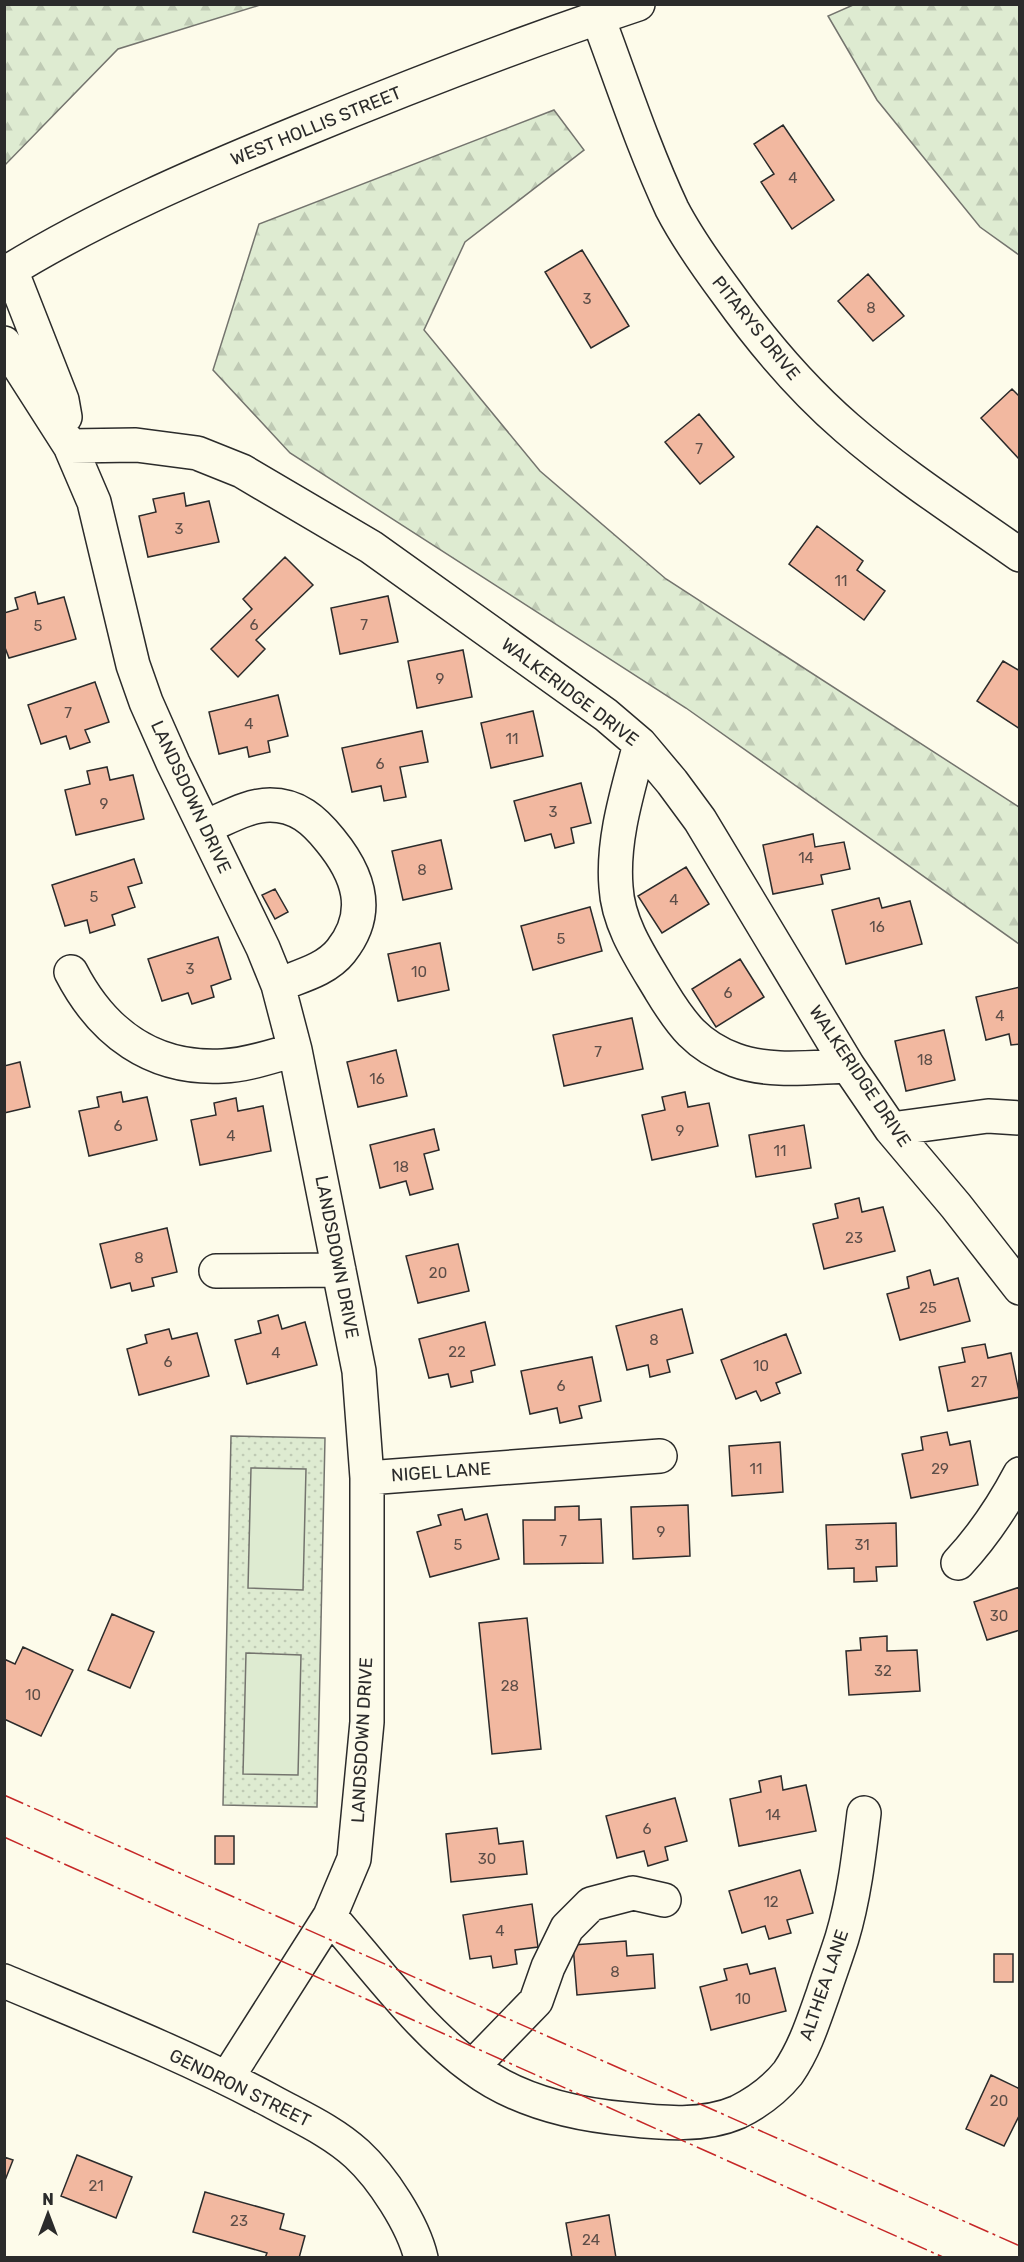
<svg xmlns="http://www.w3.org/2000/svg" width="1024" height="2262" viewBox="0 0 1024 2262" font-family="Rubik,sans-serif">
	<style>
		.grass { fill: url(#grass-dots); stroke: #74746e; stroke-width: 1.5 }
		.forest { fill: url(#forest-firs); stroke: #74746e; stroke-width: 1.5 }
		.garden { fill: #deebd1; stroke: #74746e; stroke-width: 1.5 }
		.building { fill: #f2b8a0; stroke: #2b2b2b; stroke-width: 1.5 }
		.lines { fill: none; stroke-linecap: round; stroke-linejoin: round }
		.minor-casing { stroke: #2b2b2b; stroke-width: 36 }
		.major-casing { stroke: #2b2b2b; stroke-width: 36 }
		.minor { stroke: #fdfbea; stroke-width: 33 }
		.major { stroke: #fdfbea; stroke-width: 33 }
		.power { stroke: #c62828; stroke-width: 1.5; stroke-dasharray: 21 4.5 3 4.5; stroke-linecap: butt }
		.labels { text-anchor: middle; stroke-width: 4.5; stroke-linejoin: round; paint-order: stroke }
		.number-label { font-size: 15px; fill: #5d4e48 }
		.street-label { font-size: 18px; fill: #2b2b2b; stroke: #fdfbea }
	</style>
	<defs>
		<pattern id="grass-dots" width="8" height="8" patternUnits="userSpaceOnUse" patternTransform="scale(1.5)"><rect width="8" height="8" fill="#deebd1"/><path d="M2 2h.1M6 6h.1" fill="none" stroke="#bfcab4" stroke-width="1.8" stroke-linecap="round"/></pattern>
		<pattern id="forest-firs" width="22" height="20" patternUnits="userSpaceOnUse" patternTransform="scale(1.5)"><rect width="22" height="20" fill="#deebd1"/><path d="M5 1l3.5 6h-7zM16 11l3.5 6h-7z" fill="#bfcab4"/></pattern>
	</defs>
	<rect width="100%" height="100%" fill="#fdfbea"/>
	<!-- grass -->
	<path class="grass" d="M231 1436 325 1438 317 1807 223 1805Z"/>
	<!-- forest -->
	<path class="forest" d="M5 4H260V5L118 49 5 165Z
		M853 5H1019V255L980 227 877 100 828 16Z
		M554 110 584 150 465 242 424 330 540 471 666 579 1019 807V944L686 708 290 453 213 370 259 224Z"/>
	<!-- garden -->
	<path class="garden" d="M251 1468 306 1469 303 1590 248 1588Z
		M246 1653 301 1655 298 1775 243 1774Z"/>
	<!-- building -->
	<path class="building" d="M783 125 834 200 792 229 761 182 774 174 754 144Z
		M582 250 629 326 591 348 545 272Z
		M868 274 904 316 873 341 838 301Z
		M1012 389 1020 397 1019 459 981 418Z
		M699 414 734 457 700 484 665 442Z
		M184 493 186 506 209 501 219 542 148 557 139 516 156 512 153 499Z
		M817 526 863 561 857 570 885 591 864 620 789 564Z
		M285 557 313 585 256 640 265 649 238 677 211 649 252 609 243 599Z
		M35 592 38 604 64 597 76 639 9 658 4 645V613L18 609 15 598Z
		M388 596 398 642 340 654 331 608Z
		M463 650 472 697 417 708 408 661Z
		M1003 661 1020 671V729L977 701Z
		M95 682 109 722 85 730 90 742 70 749 66 736 41 744 28 705Z
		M278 695 288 736 268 741 270 752 249 757 247 747 219 754 209 712Z
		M533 711 543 756 491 768 481 723Z
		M422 731 428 762 400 767 406 797 384 801 381 786 352 792 342 748Z
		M107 767 110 780 133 775 144 819 76 835 65 790 90 784 87 771Z
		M581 783 591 823 571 828 574 843 555 848 551 834 525 841 514 801Z
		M813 834 815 847 844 842 850 869 821 875 823 884 773 894 763 845Z
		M441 840 452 889 403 900 392 851Z
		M134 859 142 883 128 887 135 907 112 915 115 925 90 933 87 920 65 926 52 885Z
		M686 867 709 904 662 933 638 896Z
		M275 889 288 912 275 919 262 895Z
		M879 898 882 908 910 901 922 944 846 964 832 910Z
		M590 907 602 951 533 970 521 926Z
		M218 937 231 979 211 986 214 997 192 1004 188 993 162 1001 148 959Z
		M440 943 449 990 398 1001 388 954Z
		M740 959 764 997 716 1027 692 989Z
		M1020 987V1044L1011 1045 1009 1034 986 1040 976 997Z
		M632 1018 643 1069 564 1086 553 1035Z
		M944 1030 955 1080 906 1091 895 1041Z
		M396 1050 407 1096 358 1107 347 1062Z
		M20 1062 30 1107 4 1113V1066Z
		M121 1092 123 1102 147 1097 157 1140 89 1156 79 1111 99 1107 97 1097Z
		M685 1092 688 1107 709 1103 718 1146 652 1160 642 1115 665 1110 662 1097Z
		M236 1098 238 1111 263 1106 271 1151 200 1165 191 1120 216 1115 214 1103Z
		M804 1125 811 1168 756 1177 749 1135Z
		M434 1129 439 1150 424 1154 433 1189 410 1195 406 1181 380 1188 370 1145Z
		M859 1198 862 1212 883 1207 895 1251 824 1269 813 1224 838 1218 835 1204Z
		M167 1228 177 1272 152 1278 154 1286 132 1291 130 1283 111 1288 100 1244Z
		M458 1244 469 1291 418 1303 406 1256Z
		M930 1270 934 1285 958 1278 970 1321 900 1340 887 1294 909 1288 907 1277Z
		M682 1309 693 1353 667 1360 670 1372 650 1377 648 1365 627 1370 616 1326Z
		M278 1315 282 1329 305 1322 317 1365 247 1384 235 1340 261 1333 258 1321Z
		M485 1322 495 1365 471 1371 473 1382 451 1387 448 1374 429 1378 419 1339Z
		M169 1329 172 1339 197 1333 209 1376 139 1395 127 1349 147 1343 145 1335Z
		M786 1334 801 1373 776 1383 780 1393 761 1401 756 1391 736 1399 721 1360Z
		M985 1344 988 1358 1011 1353 1020 1397 948 1411 939 1367 965 1362 962 1348Z
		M592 1357 601 1401 579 1406 582 1418 560 1423 557 1408 530 1414 521 1371Z
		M947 1432 950 1445 970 1441 978 1485 911 1498 902 1454 923 1450 921 1437Z
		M780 1442 783 1492 732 1496 729 1446Z
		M688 1505 690 1556 633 1559 631 1507Z
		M579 1506V1520L601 1519 603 1563 524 1564 523 1520H555V1507Z
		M462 1509 465 1520 487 1514 499 1559 430 1577 417 1532 441 1525 438 1515Z
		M896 1523 897 1566 876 1567 877 1581 854 1582V1568L828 1569 826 1525Z
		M1020 1587V1630L987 1640 974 1602Z
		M112 1614 154 1632 130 1688 88 1670Z
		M527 1618 541 1749 492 1754 479 1623Z
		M887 1636V1651L917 1650 920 1691 849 1695 846 1651 861 1650 860 1638Z
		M23 1647 73 1670 41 1736 4 1719V1659L15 1664Z
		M781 1776 783 1790 806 1785 816 1831 739 1846 730 1799 761 1792 759 1781Z
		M675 1798 687 1841 665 1847 668 1860 648 1866 644 1851 617 1858 606 1816Z
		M497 1828 499 1844 523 1841 527 1874 451 1882 446 1834Z
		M215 1836H234V1864H215Z
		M800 1870 813 1913 787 1920 791 1933 769 1939 765 1926 742 1933 729 1891Z
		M532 1904 538 1947 515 1950 517 1964 493 1968 491 1956 470 1959 463 1915Z
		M626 1941 627 1956 653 1954 655 1988 577 1995 573 1945Z
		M994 1954H1013V1982H994Z
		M747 1964 750 1974 775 1968 786 2011 711 2030 700 1987 727 1980 724 1969Z
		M991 2075 1020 2089V2114L1004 2146 966 2129Z
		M77 2155 132 2177 116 2218 61 2196Z
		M4 2157 13 2160 4 2183Z
		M205 2192 284 2214 280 2229 305 2236 299 2258H265L267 2253 193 2232Z
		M609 2215 616 2258H572L566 2223Z"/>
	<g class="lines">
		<!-- minor casing -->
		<g class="minor-casing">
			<path id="minor" d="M598 18C622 82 643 147 672 209 687 238 707 266 727 293 762 342 801 388 847 428 901 475 962 514 1020 555
				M11 270 62 400 65 417
				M4 343 70 446 94 502 133 665 146 702 173 763 263 948 278 985 295 1050 359 1371 367 1478V1722L354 1859 330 1916 227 2078
				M70 446 136 445 197 453 242 471 371 547 606 715 640 744 672 782 700 820 848 1066 891 1129 956 1206 1020 1288
				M640 744C628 790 612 839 616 887 618 925 642 959 661 991 681 1024 697 1046 735 1060 770 1073 812 1067 848 1066
				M205 827C225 819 248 805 270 805 297 805 314 820 330 840 358 874 372 912 341 951 326 970 300 976 278 985
				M71 972C102 1032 152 1070 223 1066 248 1065 272 1056 295 1050
				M891 1129 988 1116 1020 1118
				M216 1271 339 1270
				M367 1478 660 1456
				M958 1563C984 1535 1002 1508 1020 1474
				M330 1916C372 1964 421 2031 473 2068 517 2101 571 2114 626 2119 662 2123 704 2127 738 2112 756 2103 775 2089 788 2073 805 2048 813 2022 823 1994 829 1976 836 1957 842 1938 854 1898 859 1855 864 1813
				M4 1981C94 2019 185 2055 271 2101 300 2117 332 2131 357 2154 382 2177 413 2224 421 2258
				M472 2067 536 2001 548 1967 567 1928 591 1904 633 1893 664 1900"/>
		</g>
		<!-- major casing -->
		<g class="major-casing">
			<path id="major" d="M4 274C96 217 199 173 299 132 410 86 524 42 638 4"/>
		</g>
		<!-- minor -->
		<use href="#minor" class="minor"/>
		<!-- major -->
		<use href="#major" class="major"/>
		<!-- power -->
		<path class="power" d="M4 1795 1020 2246
			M4 1837 945 2258"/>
	</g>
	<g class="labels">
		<!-- number labels -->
		<g class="number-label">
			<text x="793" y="183">4</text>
			<text x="587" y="304">3</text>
			<text x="871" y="313">8</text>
			<text x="699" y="454">7</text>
			<text x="179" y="534">3</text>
			<text x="841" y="586">11</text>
			<text x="254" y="630">6</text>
			<text x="364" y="630">7</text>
			<text x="38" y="631">5</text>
			<text x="440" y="684">9</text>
			<text x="68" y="718">7</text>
			<text x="249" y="729">4</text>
			<text x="512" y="744">11</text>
			<text x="380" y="769">6</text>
			<text x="104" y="809">9</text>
			<text x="553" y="817">3</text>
			<text x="806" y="863">14</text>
			<text x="422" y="875">8</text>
			<text x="94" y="902">5</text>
			<text x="674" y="905">4</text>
			<text x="877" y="932">16</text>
			<text x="561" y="944">5</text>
			<text x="190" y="974">3</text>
			<text x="419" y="977">10</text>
			<text x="728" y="998">6</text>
			<text x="1000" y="1021">4</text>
			<text x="598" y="1057">7</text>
			<text x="925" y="1065">18</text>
			<text x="377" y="1084">16</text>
			<text x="118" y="1131">6</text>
			<text x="680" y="1136">9</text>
			<text x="231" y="1141">4</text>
			<text x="780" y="1156">11</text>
			<text x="401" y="1172">18</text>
			<text x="854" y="1243">23</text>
			<text x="139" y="1263">8</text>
			<text x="438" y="1278">20</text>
			<text x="928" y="1313">25</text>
			<text x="654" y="1345">8</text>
			<text x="457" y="1357">22</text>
			<text x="276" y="1358">4</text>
			<text x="168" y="1367">6</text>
			<text x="761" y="1371">10</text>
			<text x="979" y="1387">27</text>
			<text x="561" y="1391">6</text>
			<text x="756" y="1474">11</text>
			<text x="940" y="1474">29</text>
			<text x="661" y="1537">9</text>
			<text x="563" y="1546">7</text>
			<text x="458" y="1550">5</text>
			<text x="862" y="1550">31</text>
			<text x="999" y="1621">30</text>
			<text x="883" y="1676">32</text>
			<text x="510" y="1691">28</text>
			<text x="33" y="1700">10</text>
			<text x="773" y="1820">14</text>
			<text x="647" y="1834">6</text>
			<text x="487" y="1864">30</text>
			<text x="771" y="1907">12</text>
			<text x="500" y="1936">4</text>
			<text x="615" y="1977">8</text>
			<text x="743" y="2004">10</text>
			<text x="999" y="2106">20</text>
			<text x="96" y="2191">21</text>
			<text x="239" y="2226">23</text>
			<text x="591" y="2245">24</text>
		</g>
		<!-- street labels -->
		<g class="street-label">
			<text transform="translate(316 126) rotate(-22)" y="6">WEST HOLLIS STREET</text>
			<text transform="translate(756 328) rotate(51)" y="6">PITARYS DRIVE</text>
			<text transform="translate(570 692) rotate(37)" y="6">WALKERIDGE DRIVE</text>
			<text transform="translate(191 797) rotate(65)" y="6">LANDSDOWN DRIVE</text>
			<text transform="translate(860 1076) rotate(56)" y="6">WALKERIDGE DRIVE</text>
			<text transform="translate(337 1257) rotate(79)" y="6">LANDSDOWN DRIVE</text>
			<text transform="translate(441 1472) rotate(-4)" y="6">NIGEL LANE</text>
			<text transform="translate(362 1740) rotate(-87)" y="6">LANDSDOWN DRIVE</text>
			<text transform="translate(824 1985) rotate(-71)" y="6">ALTHEA LANE</text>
			<text transform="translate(240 2088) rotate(26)" y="6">GENDRON STREET</text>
		</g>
	</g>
	<!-- border -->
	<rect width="1024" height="2262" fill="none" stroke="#2b2b2b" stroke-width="12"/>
	<!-- north arrow -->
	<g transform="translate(48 2214)" stroke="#fdfbea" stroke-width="4.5" paint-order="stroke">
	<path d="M0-4.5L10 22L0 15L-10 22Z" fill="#2b2b2b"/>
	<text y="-9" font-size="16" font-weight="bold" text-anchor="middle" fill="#2b2b2b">N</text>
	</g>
</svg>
